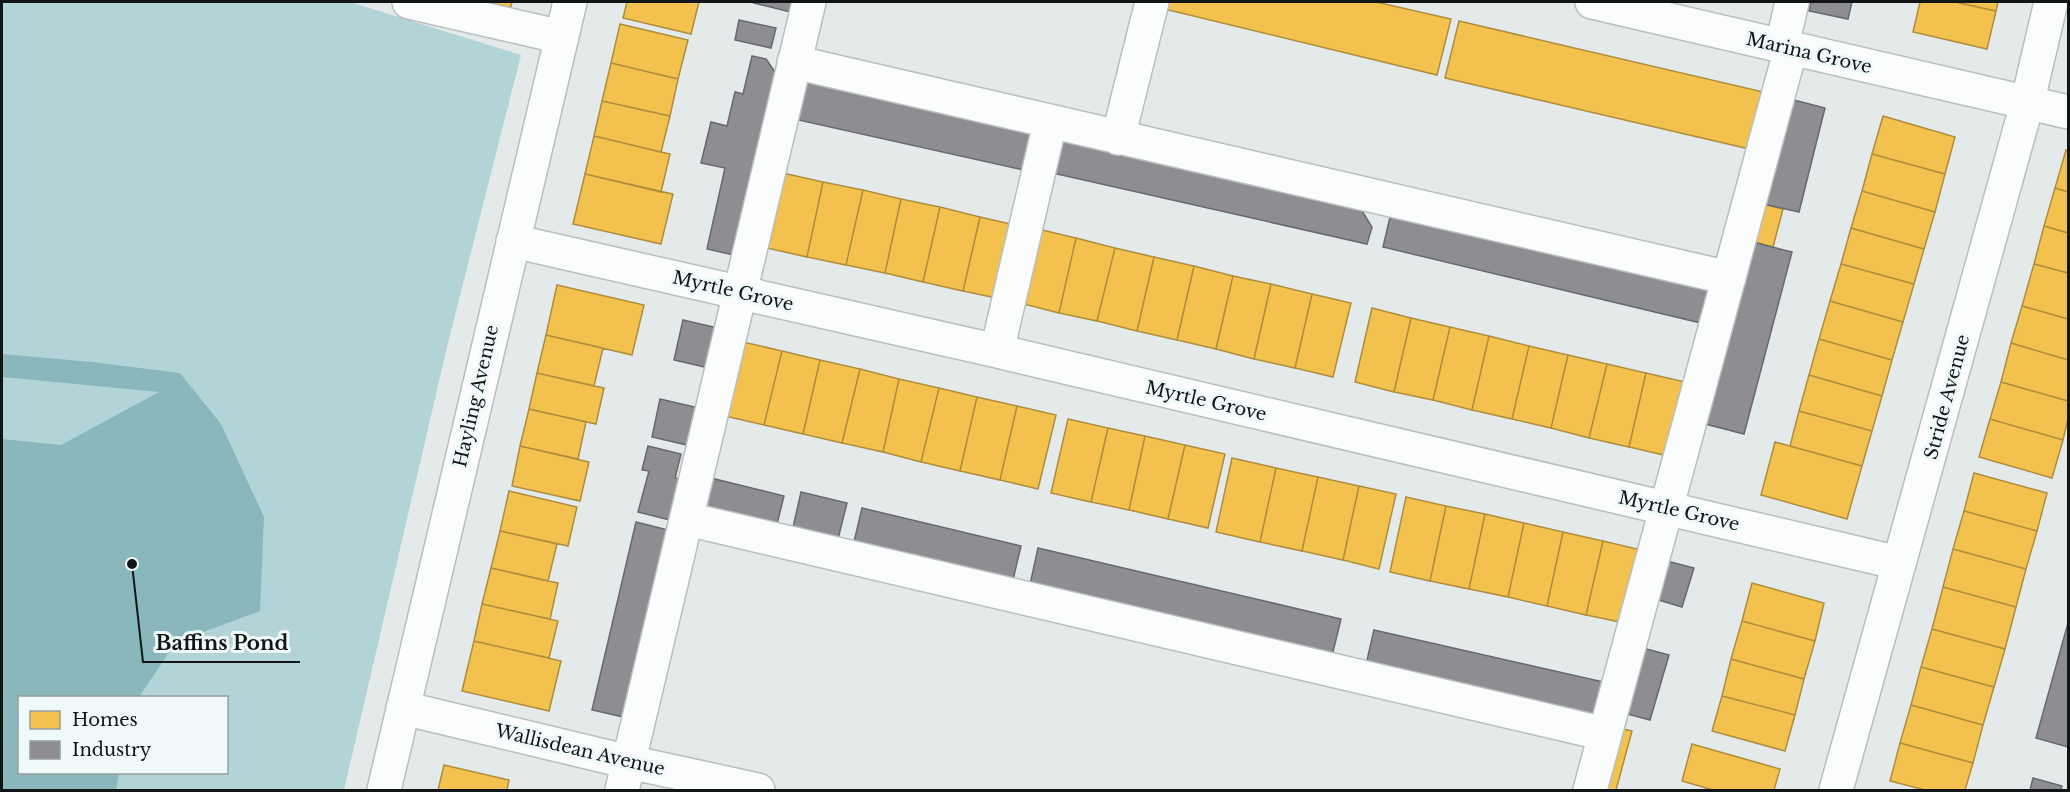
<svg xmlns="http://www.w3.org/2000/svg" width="2070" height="792" viewBox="0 0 2070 792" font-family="'Libre Baskerville',serif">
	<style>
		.green { fill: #b3d4d7; fill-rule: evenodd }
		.water { fill: #8ab7bb }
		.homes { fill: #f2c14e; stroke: #af8d3d; stroke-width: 1.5 }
		.industry { fill: #8d8d92; stroke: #68696d; stroke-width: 1.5 }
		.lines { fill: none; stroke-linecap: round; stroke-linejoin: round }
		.minor-casing { stroke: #babebf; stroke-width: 36 }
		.minor { stroke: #fbfcfc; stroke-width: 33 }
		.labels { text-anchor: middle; stroke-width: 6; stroke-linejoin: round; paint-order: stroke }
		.street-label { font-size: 18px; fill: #121516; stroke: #eff9fa }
		.leader { fill: none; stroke: #121516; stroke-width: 2 }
		.callout-dot { fill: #121516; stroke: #eff9fa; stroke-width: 2 }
		.callout-label { font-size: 20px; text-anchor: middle; font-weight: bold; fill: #121516; stroke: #eff9fa; stroke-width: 6; stroke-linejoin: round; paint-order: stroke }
	</style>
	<rect width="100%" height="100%" fill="#e4e9ea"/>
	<!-- green -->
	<path class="green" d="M2 2H350L521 55 447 347 344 790H2ZM20 698H226V772H20Z"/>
	<!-- water -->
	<path class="water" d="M2 354 92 362 180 373 221 424 264 517 260 611 176 642 139 697 20 698V772L119 773 116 790H2V439L61 445 159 392 2 377Z"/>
	<!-- homes -->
	<path class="homes" d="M454 2H512L509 14Z
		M627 2H699L691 34 623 18Z
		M1157 2H1376L1451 19 1437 75 1156 7Z
		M1920 2H1955L1996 11 1987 49 1913 32Z
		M1955 2H1998L1996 11Z
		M1459 21 1772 94 1758 151 1445 78Z
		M620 24 688 40 678 79 611 63Z
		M611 63 678 79 670 116 602 101Z
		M602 101 670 116 661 152 594 136Z
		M1883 116 1955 137 1945 174 1872 154Z
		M594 136 670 154 661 192 585 174Z
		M2066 150 2068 151V192L2055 188Z
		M1872 154 1945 174 1935 212 1862 191Z
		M783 173 823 182 807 257 767 248Z
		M585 174 673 194 661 244 573 224Z
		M823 182 863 190 846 265 807 257Z
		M2055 188 2068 192V233L2044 226Z
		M863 190 901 199 885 273 846 265Z
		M1862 191 1935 212 1924 249 1851 228Z
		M901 199 940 207 923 282 885 273Z
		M1763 204 1783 209 1773 247 1753 242Z
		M940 207 980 217 963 291 923 282Z
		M980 217 1019 226 1001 299 963 291Z
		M2044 226 2068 233V273L2034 264Z
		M1851 228 1924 249 1914 284 1841 264Z
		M1038 229 1076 238 1059 313 1020 303Z
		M1076 238 1115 248 1097 321 1059 313Z
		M1115 248 1154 257 1137 331 1097 321Z
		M1154 257 1194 266 1177 340 1137 331Z
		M1841 264 1914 284 1903 322 1830 301Z
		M2034 264 2068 273V319L2022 306Z
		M1194 266 1233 276 1216 349 1177 340Z
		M1233 276 1271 284 1254 359 1216 349Z
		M1271 284 1312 294 1295 368 1254 359Z
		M557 285 644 305 632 355 546 335Z
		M1312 294 1351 303 1333 377 1295 368Z
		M1830 301 1903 322 1892 360 1819 339Z
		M2022 306 2068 319V360L2011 343Z
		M1372 308 1411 318 1394 392 1355 382Z
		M1411 318 1450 327 1433 400 1394 392Z
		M1450 327 1489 336 1472 410 1433 400Z
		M546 335 603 348 594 386 537 373Z
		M1489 336 1529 346 1512 419 1472 410Z
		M1819 339 1892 360 1882 396 1809 375Z
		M743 342 782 351 764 425 725 416Z
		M2011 343 2068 360V401L2001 382Z
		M1529 346 1568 355 1551 428 1512 419Z
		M782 351 820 360 803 434 764 425Z
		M1568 355 1607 364 1589 438 1551 428Z
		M820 360 860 369 842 443 803 434Z
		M1607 364 1646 373 1629 447 1589 438Z
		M860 369 899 379 883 452 842 443Z
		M537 373 604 388 596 424 529 409Z
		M1646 373 1685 382 1668 456 1629 447Z
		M1809 375 1882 396 1872 431 1799 411Z
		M899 379 939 388 921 462 883 452Z
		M2001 382 2068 401V419L2063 440 1990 419Z
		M939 388 977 397 960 471 921 462Z
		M977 397 1017 406 1000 480 960 471Z
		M1017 406 1056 415 1038 489 1000 480Z
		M529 409 586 422 578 459 520 446Z
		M1799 411 1872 431 1862 466 1790 446Z
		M1068 419 1108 428 1091 502 1051 493Z
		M1990 419 2063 440 2052 478 1979 457Z
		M1108 428 1145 436 1129 510 1091 502Z
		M1145 436 1185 445 1168 519 1129 510Z
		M1775 442 1862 466 1847 519 1761 495Z
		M1185 445 1225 454 1208 528 1168 519Z
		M520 446 589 462 580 501 512 486Z
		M1232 458 1276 468 1260 542 1216 532Z
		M1276 468 1318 477 1302 551 1260 542Z
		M1974 473 2047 493 2037 531 1964 511Z
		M1318 477 1359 486 1343 560 1302 551Z
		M1359 486 1396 494 1379 569 1343 560Z
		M509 491 577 507 568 546 500 531Z
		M1406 497 1446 506 1430 581 1390 572Z
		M1446 506 1485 514 1469 589 1430 581Z
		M1964 511 2037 531 2026 569 1953 549Z
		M1485 514 1524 523 1508 597 1469 589Z
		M1524 523 1563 532 1547 606 1508 597Z
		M500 531 557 544 548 581 491 568Z
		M1563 532 1603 541 1586 615 1547 606Z
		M1603 541 1641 550 1625 623 1586 615Z
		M1953 549 2026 569 2016 607 1943 587Z
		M491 568 558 583 550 619 482 604Z
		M1752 583 1824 603 1815 641 1742 621Z
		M1943 587 2016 607 2005 649 1932 629Z
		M482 604 558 621 549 658 474 641Z
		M1742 621 1815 641 1804 679 1731 659Z
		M1932 629 2005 649 1994 687 1921 667Z
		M474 641 561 661 549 711 462 691Z
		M1731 659 1804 679 1795 715 1722 696Z
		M1921 667 1994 687 1983 725 1911 705Z
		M1722 696 1795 715 1785 751 1712 731Z
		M1911 705 1983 725 1973 763 1900 743Z
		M1615 727 1632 731 1616 790H1599Z
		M1900 743 1973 763 1965 790H1925L1890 781Z
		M1692 744 1780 769 1774 790H1713L1682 781Z
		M444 765 509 780 507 790H438Z"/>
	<!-- industry -->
	<path class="industry" d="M755 2H797L795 13 754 3Z
		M1811 2H1852L1848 19 1809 11Z
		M739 20 776 28 771 48 735 40Z
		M752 56 766 59 779 78 738 256 707 249 725 168 701 163 711 122 727 126 735 92 743 94Z
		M802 80 1037 132 1028 171 794 119Z
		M1790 99 1825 108 1799 212 1763 204Z
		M1056 139 1359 206 1372 227 1367 244 1048 172Z
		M1391 213 1709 290 1701 323 1383 247Z
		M1753 242 1792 252 1744 434 1705 424Z
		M683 320 718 328 709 368 674 360Z
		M660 399 699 408 691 446 652 437Z
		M648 446 681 454 675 478 685 480 674 521 638 512 649 471 642 470Z
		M711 478 784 496 776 528 703 511Z
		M801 492 847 503 837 543 792 532Z
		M862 508 1021 546 1012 584 853 546Z
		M636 522 672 531 628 718 592 710Z
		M1038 548 1341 619 1331 660 1029 589Z
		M1663 560 1694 568 1682 607 1652 598Z
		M2068 623V747L2036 738Z
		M1374 630 1608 683 1600 722 1365 669Z
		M1639 647 1669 655 1650 720 1620 712Z
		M2033 778 2062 786 2061 790H2030Z"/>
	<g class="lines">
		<!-- minor casing -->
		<g class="minor-casing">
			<path id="minor" d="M409 2 562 37
				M1592 2 2068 112
				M1782 46 1792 2
				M794 62 1729 278
				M1118 138 1152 2
				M513 241 997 351 1899 563
				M997 351 1050 123
				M687 519 1605 734
				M403 708 629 762 758 790
				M384 790 570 2
				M622 790 809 2
				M1590 790 1791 48
				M1836 790 2027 104 2051 2"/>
		</g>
		<!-- minor -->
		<use href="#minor" class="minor"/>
	</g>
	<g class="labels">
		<!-- street labels -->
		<g class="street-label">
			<text transform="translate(1809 53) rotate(13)" y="6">Marina Grove</text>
			<text transform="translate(733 291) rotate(13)" y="6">Myrtle Grove</text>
			<text transform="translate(476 396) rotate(-77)" y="6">Hayling Avenue</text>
			<text transform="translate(1947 397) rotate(-75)" y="6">Stride Avenue</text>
			<text transform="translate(1206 401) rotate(13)" y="6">Myrtle Grove</text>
			<text transform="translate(1679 511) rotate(13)" y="6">Myrtle Grove</text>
			<text transform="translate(580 750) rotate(13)" y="6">Wallisdean Avenue</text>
		</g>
	</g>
	<!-- callouts -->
	<path class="leader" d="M132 564L143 662H300"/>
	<circle class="callout-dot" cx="132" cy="564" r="6"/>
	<g class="callout-label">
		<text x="222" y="650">Baffins Pond</text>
	</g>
	<!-- border -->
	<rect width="2070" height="792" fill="none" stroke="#121516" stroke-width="6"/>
	<!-- legend -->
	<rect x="18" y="696" width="210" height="78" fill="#eff9fa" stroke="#979e9f" stroke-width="1.5"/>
	<rect x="30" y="711" width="30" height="18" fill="#f2c14e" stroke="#979e9f" stroke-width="1.5"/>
	<text x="72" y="726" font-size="18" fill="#121516">Homes</text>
	<rect x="30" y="741" width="30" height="18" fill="#8d8d92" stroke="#979e9f" stroke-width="1.5"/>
	<text x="72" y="756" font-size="18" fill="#121516">Industry</text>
</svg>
